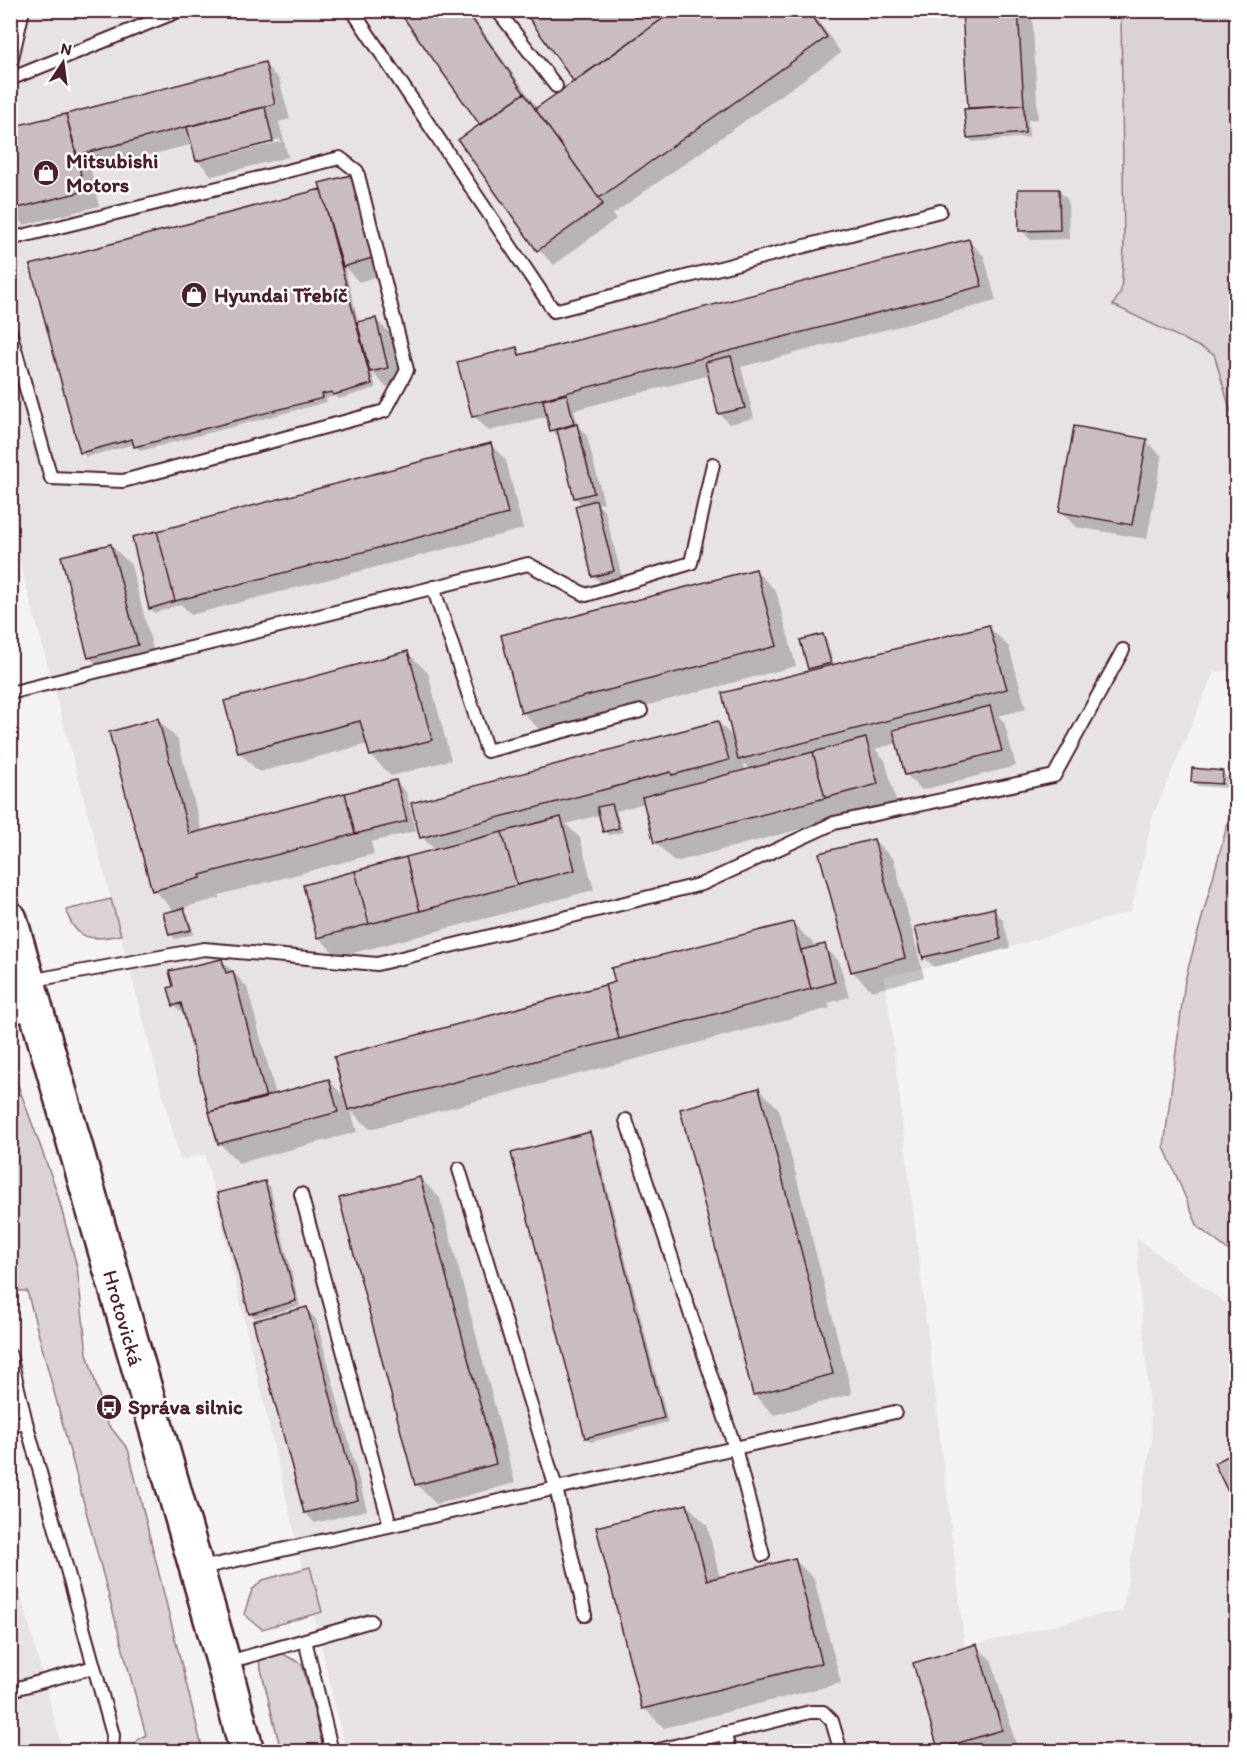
<svg xmlns="http://www.w3.org/2000/svg" width="1247" height="1762" viewBox="0 0 1247 1762" font-family="Itim,sans-serif">
	<style>
		.built { fill: #e7e2e3 }
		.green { fill: #dbd2d5; stroke: #927880; stroke-width: 1.5 }
		.shadow { fill: #0003; fill-rule: evenodd }
		.building { fill: #cabdc1; stroke: #4a1f2b; stroke-width: 1.5 }
		.lines { fill: none; stroke-linecap: round; stroke-linejoin: round }
		.service-casing { stroke: #4a1f2b; stroke-width: 16 }
		.minor-casing { stroke: #4a1f2b; stroke-width: 30 }
		.secondary-casing { stroke: #4a1f2b; stroke-width: 38 }
		.service { stroke: #fff; stroke-width: 12 }
		.minor { stroke: #fff; stroke-width: 26 }
		.secondary { stroke: #fff; stroke-width: 33 }
		.labels { text-anchor: middle; stroke-width: 5; stroke-linejoin: round; paint-order: stroke }
		.poi-label { font-size: 21px; font-weight: bold; fill: #4a1f2b; stroke: #fff; text-anchor: start }
		.street-label { font-size: 21px; fill: #4a1f2b; stroke: #fff }
	</style>
	<rect width="100%" height="100%" fill="#f4f2f2"/>
	<filter id="ink" filterUnits="userSpaceOnUse"><feTurbulence type="fractalNoise" baseFrequency=".0167" numOctaves="2"/><feDisplacementMap in="SourceGraphic" scale="12" xChannelSelector="R" yChannelSelector="G"/><feConvolveMatrix kernelMatrix="1 2 1 2 8 2 1 2 1" color-interpolation-filters="sRGB"/></filter>
	<g filter="url(#ink)">
		<!-- built -->
		<path class="built" d="M10 11H1121L1124 249 1121 291 1113 304 1214 354 1236 430V665L1234 670 1214 672 1152 818 1131 911 963 961 885 976 965 1647 1102 1614 1122 1612 1152 1438 1136 1238 1236 1311V1751H346L205 1154 180 1160 117 921 16 548 11 549Z
			M10 1553 39 1663 63 1751H11Z"/>
		<!-- green -->
		<path class="green" d="M1121 11H1236V430L1214 354 1113 305 1121 291 1124 249Z
			M1236 793V1256L1198 1227 1164 1147 1185 980Z
			M111 899 121 935C92 940 76 942 66 910Z
			M11 1066 56 1189 77 1267 87 1353 107 1423 128 1449 203 1751H137L135 1745 138 1739 146 1735 27 1291H18L11 1279Z
			M310 1567 322 1612 262 1629 244 1614 252 1590 263 1580Z
			M281 1653 302 1664 324 1751H281L259 1661Z"/>
		<!-- shadow -->
		<path class="shadow" d="M400 10H468L538 109 576 83 524 10H811L841 53 613 214 616 219 554 265 539 250 460 140 482 125Z
			M964 10H1032L1038 119 1028 120 1029 137 973 142 968 137 972 110 969 107Z
			M264 64 279 79 290 119 279 122 288 157 212 176 197 160 193 144 91 170 99 206 24 225 10 212V128ZM280 139 281 142 206 160V157Z
			M350 177 365 192 386 273 359 282 344 266 359 323 375 319 391 334 403 383 386 387 372 372 376 388 339 399 336 396 326 399 327 402 140 451 135 444 86 457 81 452 320 190Z
			M1058 190 1068 200 1069 239 1031 240 1021 230Z
			M969 241 984 256 996 301 741 367 754 418 729 424 719 413 710 375 574 410 578 426 587 436 604 503 598 504 605 512 623 581 604 586 594 576 583 505 575 498 560 434 556 435 552 430 548 416 489 431 474 416 516 348 523 356Z
			M1146 441 1162 456 1147 539 1076 527 1061 512Z
			M491 445 506 460 523 529 191 615 181 604 155 613 150 608Z
			M111 545 131 565 157 665 109 677 89 657Z
			M756 571 776 591 796 666 543 733 523 713 502 636Z
			M989 627 1009 647 1026 709 998 716 1004 722 1016 766 922 790 907 775 898 743 875 749 885 760 897 804 675 862 655 842 645 803 616 811 623 832 609 835 604 831 599 815 566 824 580 838 594 890 338 957 318 937 436 851 422 837 718 722 735 739 813 672 809 668 823 636 827 640 834 666ZM743 763 751 770 746 771Z
			M408 653 428 673 451 760 391 776 371 756 368 744 259 772 239 752Z
			M158 720 178 740 202 832 396 782 406 792 416 831 371 842 374 854 219 895 220 898 182 908 188 914 194 934 175 939 170 934 175 912 154 890Z
			M1222 772 1227 777 1226 788 1197 786 1192 781Z
			M874 840 894 860 924 977 872 991 852 971Z
			M993 910 1003 920 1010 948 934 967 924 957Z
			M793 923 813 943 814 948 824 946 839 961 849 997 828 1003 830 1008 370 1129 351 1111 357 1132 239 1163 219 1143 185 1016 174 1005 222 960 247 987 276 1095 329 1081 347 1099 617 984Z
			M759 1089 779 1109 852 1394 774 1415 754 1395Z
			M590 1133 594 1138 668 1422 591 1442 586 1438Z
			M420 1178 440 1198 515 1483 436 1504 416 1484Z
			M265 1182 270 1187 300 1306 255 1318 250 1313Z
			M306 1309 316 1319 367 1510 315 1523 305 1513 255 1323Z
			M1236 1454V1505L1216 1463Z
			M687 1505 707 1525 720 1578 794 1559 814 1579 841 1683 664 1728 644 1708Z
			M976 1646 992 1661 1016 1745 994 1752H942L939 1749Z"/>
		<!-- building -->
		<path class="building" d="M398 10H466L524 93 480 125Z
			M523 10H675L574 82Z
			M675 10H808L827 37 599 198 535 109Z
			M962 10H1018L1024 105 968 108Z
			M265 62 275 104 77 155 66 114Z
			M524 93 603 204 537 251 458 140Z
			M1024 105 1025 133 967 138 964 109Z
			M265 107 273 142 196 161 187 127Z
			M66 114 85 191 10 210V127Z
			M351 175 372 258 343 267 319 183Z
			M321 189 372 384 333 395 332 392 322 394 323 398 134 447 132 439 80 453 30 265Z
			M1018 189H1059L1060 230 1019 231Z
			M969 239 982 286 472 417 457 362 517 347 519 355Z
			M376 318 388 368 370 372 357 322Z
			M731 356 745 408 718 414 705 362Z
			M567 394 574 424 550 431 543 400Z
			M577 424 594 493 574 498 557 430Z
			M1074 426 1147 439 1132 525 1059 512Z
			M491 443 508 514 175 601 157 531Z
			M596 500 614 571 592 577 575 506Z
			M157 531 175 601 149 609 132 537Z
			M111 544 138 645 88 658 61 556Z
			M756 569 777 646 521 713 501 635Z
			M989 625 1007 689 738 760 722 693Z
			M823 634 831 663 808 669 800 640Z
			M408 651 432 740 370 756 360 721 238 753 224 701Z
			M990 706 1002 751 905 775 893 730Z
			M158 718 189 834 345 793 355 834 200 875 201 878 152 891 109 732Z
			M718 721 729 760 672 775 671 772 420 838 411 803Z
			M866 738 878 784 825 798 813 752Z
			M813 752 825 798 654 843 642 797Z
			M1192 768 1223 771 1222 784 1191 782Z
			M396 780 407 821 355 834 345 793Z
			M612 804 619 828 603 832 597 807Z
			M561 817 575 870 517 885 502 832Z
			M502 832 517 885 420 911 406 857Z
			M874 839 905 958 851 972 819 853Z
			M406 857 420 911 369 924 355 871Z
			M355 871 369 924 317 938 303 885Z
			M184 908 191 930 169 935 163 913Z
			M994 908 1001 939 924 957 923 959 915 927Z
			M793 922 811 989 619 1039 605 985 615 982 611 968Z
			M825 944 835 982 811 989 801 950Z
			M222 959 226 973 233 971 266 1098 209 1112 181 1003 173 1006 168 988 173 986 169 971Z
			M605 985 619 1039 348 1110 334 1057Z
			M329 1079 338 1112 218 1144 209 1112Z
			M759 1088 833 1374 753 1395 680 1109Z
			M590 1132 664 1418 585 1438 511 1153Z
			M420 1177 496 1464 415 1485 339 1198Z
			M265 1181 296 1301 249 1314 217 1193Z
			M307 1307 358 1500 304 1513 253 1321Z
			M1236 1452V1508L1214 1463Z
			M687 1504 707 1580 795 1558 822 1663 642 1709 596 1527Z
			M977 1644 1002 1730 938 1749 913 1663Z
			M824 1747 826 1752H809Z"/>
		<g class="lines">
			<!-- service casing -->
			<g class="service-casing">
				<path id="service" d="M352 10 554 311 940 211
					M497 10 556 86
					M10 67 23 10
					M10 79 181 10
					M10 239 340 158 357 171 407 370 385 411 123 481 51 478 10 331
					M433 587 487 751 641 711
					M10 693 528 564 586 595 691 563 713 464
					M29 981 204 949 377 964 702 884 834 823 1054 776 1123 650
					M626 1120 735 1448 763 1555
					M459 1169 556 1488 585 1615
					M301 1194 390 1525
					M10 1355 26 1422 113 1735 112 1752
					M10 1426 26 1422
					M197 1569 895 1412
					M305 1640 332 1752
					M225 1663 371 1621
					M10 1692 18 1688 94 1667
					M724 1733 730 1752
					M651 1752 810 1712H823L832 1721 841 1752"/>
			</g>
			<!-- minor casing -->
			<g class="minor-casing">
				<path id="minor" d="M10 1011 35 1004"/>
			</g>
			<!-- secondary casing -->
			<g class="secondary-casing">
				<path id="secondary" d="M10 919 224 1664 247 1752"/>
			</g>
			<!-- service -->
			<use href="#service" class="service"/>
			<!-- minor -->
			<use href="#minor" class="minor"/>
			<!-- secondary -->
			<use href="#secondary" class="secondary"/>
		</g>
	</g>
	<!-- icons -->
	<defs>
		<g id="shop-disc" transform="scale(1.35)"><circle r="9.5" fill="#4a1f2b" stroke="#fff"/><path d="M-5-2.5h2.3a2.7 3.5 0 0 1 5.4 0H5L5.5 6h-11ZM-1.5-2.5h3a1.5 2.3 0 0 0-3 0Z" fill="#fff"/></g>
		<g id="bus-disc" transform="scale(1.35)"><circle r="9.5" fill="#4a1f2b" stroke="#fff"/><path d="M-5-6H5V4H4V6H2V4H-2V6H-4V4H-5ZM-3.5-4V0h7V-4ZM-3.5 1.2v1.5H-2V1.2ZM2 1.2v1.5H3.5V1.2Z" fill="#fff"/></g>
	</defs>
	<g fill-rule="evenodd">
		<use href="#shop-disc" x="46" y="173"/>
		<use href="#shop-disc" x="194" y="295"/>
		<use href="#bus-disc" x="109" y="1407"/>
	</g>
	<g class="labels">
		<!-- poi labels -->
		<g class="poi-label">
			<text x="66" y="168">Mitsubishi<tspan x="66" dy="24">Motors</tspan></text>
			<text x="214" y="302">Hyundai Třebíč</text>
			<text x="128" y="1414">Správa silnic</text>
		</g>
		<!-- street labels -->
		<g class="street-label">
			<text transform="translate(123 1318) rotate(74)" y="7">Hrotovická</text>
		</g>
	</g>
	<!-- margin -->
	<rect width="1247" height="1762" fill="none" stroke="#fff" stroke-width="36"/>
	<rect x="18" y="18" width="1211" height="1726" fill="none" stroke="#4a1f2b" stroke-width="2" filter="url(#ink)"/>
	<!-- north arrow -->
	<g transform="translate(63 63) rotate(13)" stroke="#ffffff" stroke-width="4.5" paint-order="stroke">
	<path d="M0-4.5L10 22L0 15L-10 22Z" fill="#4a1f2b"/>
	<text y="-9" font-size="16" font-weight="bold" text-anchor="middle" fill="#4a1f2b">N</text>
	</g>
</svg>
